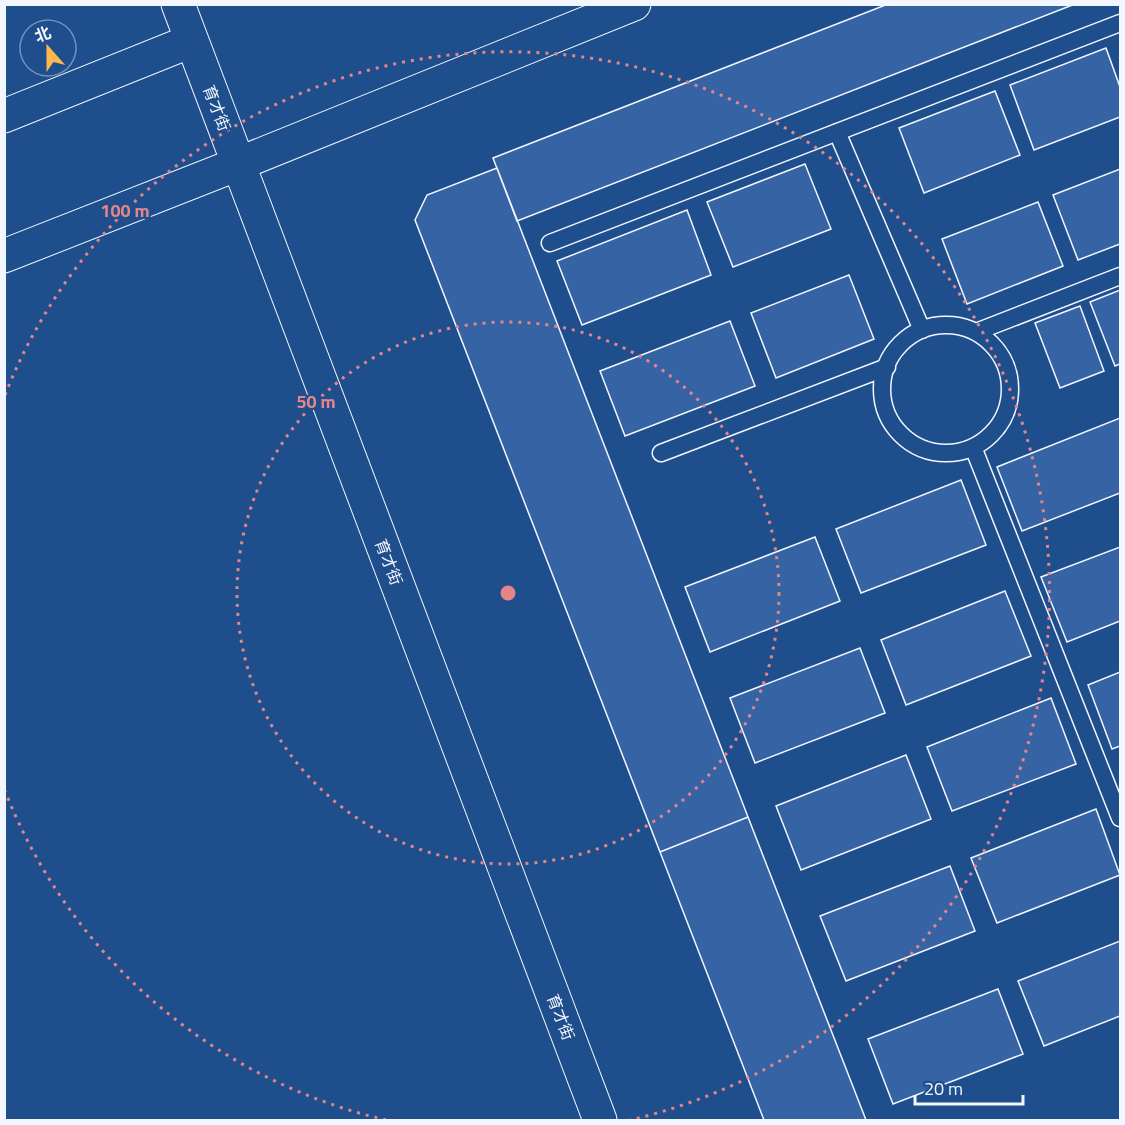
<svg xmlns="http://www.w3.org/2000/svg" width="1125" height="1125" viewBox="0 0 1125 1125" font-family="'Titillium Web','Noto Sans SC',sans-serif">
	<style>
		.building { fill: #3563a3; stroke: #f2f6ff; stroke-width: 1.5 }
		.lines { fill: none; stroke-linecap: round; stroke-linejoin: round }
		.lane-casing { stroke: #f2f6ff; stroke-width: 19 }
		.street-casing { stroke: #f2f6ff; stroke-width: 35 }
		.secondary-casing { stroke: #f2f6ff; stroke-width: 35 }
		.lane { stroke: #1f4e8c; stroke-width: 16 }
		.street { stroke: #1f4e8c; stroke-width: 33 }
		.secondary { stroke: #1f4e8c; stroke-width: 33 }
		.ring { fill: none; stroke: #e38589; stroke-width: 3; stroke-dasharray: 3 6 }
		.labels { text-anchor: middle; stroke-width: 4.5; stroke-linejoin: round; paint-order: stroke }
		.street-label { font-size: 16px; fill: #f2f6ff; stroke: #1f4e8c }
		.centre { fill: #e38589; stroke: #1f4e8c; stroke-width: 3 }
		.ring-label { font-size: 18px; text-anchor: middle; font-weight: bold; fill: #e38589; stroke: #1f4e8c; stroke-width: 4.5; stroke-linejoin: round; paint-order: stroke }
	</style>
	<rect width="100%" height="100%" fill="#1f4e8c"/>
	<!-- building -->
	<path class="building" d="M888 4H1075L517 221 493 158Z
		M1106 48 1120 87V117L1034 150 1010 85Z
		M995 91 1020 155 924 193 899 128Z
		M805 164 831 229 733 267 707 202Z
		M497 168 748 817 660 852 415 220 427 195Z
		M1120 169V244L1078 260 1053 195Z
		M1038 202 1063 266 967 304 942 239Z
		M687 210 711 275 582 325 557 261Z
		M849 275 874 339 776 378 751 313Z
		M1120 290V364L1115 366 1090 302Z
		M1080 306 1104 371 1060 388 1035 323Z
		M730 321 755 386 625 436 600 371Z
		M1120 418V493L1022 531 997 467Z
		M961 480 986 545 861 593 836 529Z
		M815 537 840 601 710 652 685 587Z
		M1120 547V621L1067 642 1041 577Z
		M1005 591 1031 656 906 705 881 640Z
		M860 648 885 713 755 763 730 698Z
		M1120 672V746L1112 749 1088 685Z
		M1051 698 1076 764 952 811 927 747Z
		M906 755 931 819 801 870 776 806Z
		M1096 809 1120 875 997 923 971 858Z
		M748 817 866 1120H764L660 852Z
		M950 866 975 931 846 981 820 916Z
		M1120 941V1016L1044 1046 1018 981Z
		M998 989 1023 1054 893 1104 868 1039Z"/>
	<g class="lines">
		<!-- lane casing -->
		<g class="lane-casing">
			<path id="lane" d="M837 132 922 330
				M550 243 1120 23
				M882 389a64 64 0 1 1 128 0a64 64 0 1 1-128 0Z
				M976 332 1120 276
				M973 447 1120 818
				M661 453 887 367"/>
		</g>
		<!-- street casing -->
		<g class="street-casing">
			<path id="street" d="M4 116 191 41
				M4 256 238 164"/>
		</g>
		<!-- secondary casing -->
		<g class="secondary-casing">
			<path id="secondary" d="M178 4 600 1120
				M238 164 634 4"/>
		</g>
		<!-- lane -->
		<use href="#lane" class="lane"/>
		<!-- street -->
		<use href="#street" class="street"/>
		<!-- secondary -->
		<use href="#secondary" class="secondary"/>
	</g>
	<!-- distance rings -->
	<g class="ring">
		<circle cx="508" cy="593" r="271"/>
		<path d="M386 1120A541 541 0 0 1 5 791M5 395A541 541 0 1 1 630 1120"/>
	</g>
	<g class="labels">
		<!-- street labels -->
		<g class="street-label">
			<text transform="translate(217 108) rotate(69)" y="6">育才街</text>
			<text transform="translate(389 562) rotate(69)" y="6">育才街</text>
			<text transform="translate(561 1017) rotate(69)" y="6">育才街</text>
		</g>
	</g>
	<circle cx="508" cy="593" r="9" class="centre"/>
	<g class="ring-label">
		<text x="125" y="217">100 m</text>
		<text x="316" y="408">50 m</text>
	</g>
	<!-- border -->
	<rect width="1125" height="1125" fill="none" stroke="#f2f6ff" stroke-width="12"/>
	<!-- north arrow -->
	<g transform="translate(48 48) rotate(339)"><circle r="28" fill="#1f4e8c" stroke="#7391ba" stroke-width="1.5"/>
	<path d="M0-4.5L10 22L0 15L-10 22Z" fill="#ffb74d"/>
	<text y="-9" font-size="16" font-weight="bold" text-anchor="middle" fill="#f2f6ff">北</text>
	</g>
	<!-- scale -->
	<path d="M915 1095v9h108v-9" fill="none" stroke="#f2f6ff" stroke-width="3"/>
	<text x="924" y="1095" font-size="18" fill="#f2f6ff" stroke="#1f4e8c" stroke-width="4.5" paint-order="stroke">20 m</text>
</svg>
